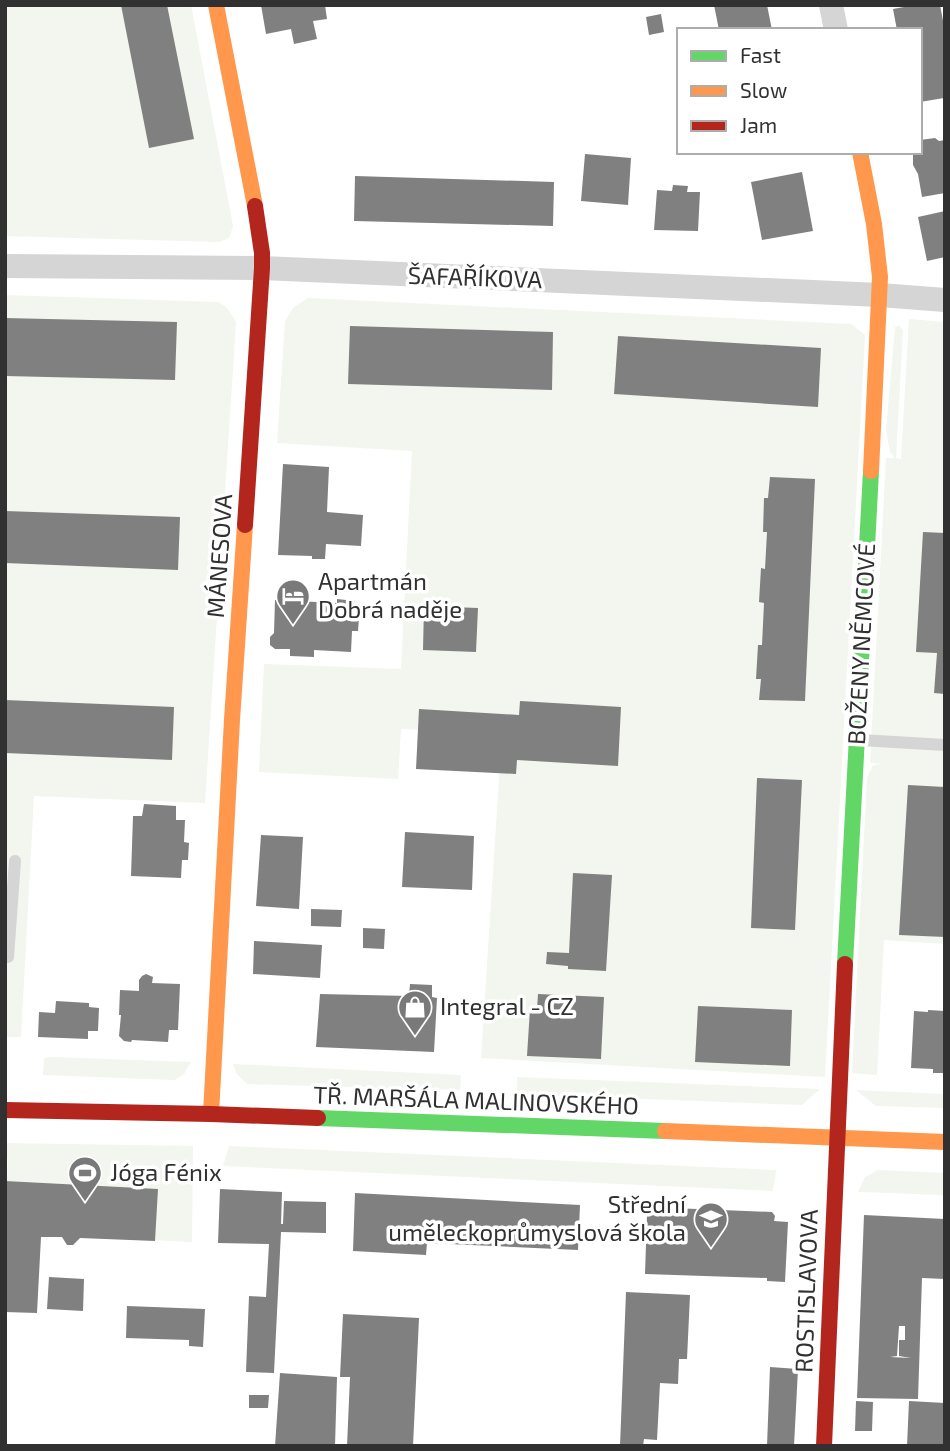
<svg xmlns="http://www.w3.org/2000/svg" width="950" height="1451" viewBox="0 0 950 1451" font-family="'Exo 2',sans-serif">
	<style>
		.green { fill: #f2f6ee }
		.building { fill: #808080; fill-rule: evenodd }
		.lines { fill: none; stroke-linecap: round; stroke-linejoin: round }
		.lane { stroke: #d5d5d5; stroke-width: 12 }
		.street { stroke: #d5d5d5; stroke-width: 24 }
		.fast { stroke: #63d668; stroke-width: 16 }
		.slow { stroke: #ff974d; stroke-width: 16 }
		.jam { stroke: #b3261e; stroke-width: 16 }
		.labels { text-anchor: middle; stroke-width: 7; stroke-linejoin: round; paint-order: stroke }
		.street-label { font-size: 24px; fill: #313131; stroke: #fff }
		.poi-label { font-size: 24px; fill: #313131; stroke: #fff; text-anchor: start }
	</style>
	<rect width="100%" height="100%" fill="#fff"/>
	<!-- green -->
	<path class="green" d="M5 5H191L233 226 229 238 219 242 5 236Z
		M5 295 219 302 228 309 236 322 205 803 34 796 21 1037H5Z
		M308 298 851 324 865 335 825 1077 481 1058 502 733 401 729 398 779 259 772 264 664 401 669 412 451 277 443 285 321 293 308Z
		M909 319 945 322V944L884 940 877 1075 852 1073 867 778 873 765 883 764 870 763 886 458H895L890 452 886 430 895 327 899 326 903 330 896 458 901 459Z
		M44 1058 51 1057 191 1062 184 1074 175 1080 43 1075Z
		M233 1064 461 1075 460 1090 247 1084 237 1074Z
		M517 1077 820 1089 802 1105 517 1094Z
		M856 1090 945 1094V1108L876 1106Z
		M5 1143 193 1146 192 1242 5 1233 8 1159H5Z
		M229 1146 776 1170 773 1191 223 1166Z
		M878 1170 945 1173V1195L858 1192 865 1177Z"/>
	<!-- building -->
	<path class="building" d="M121 5H167L194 139 149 148Z
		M261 5H318V7L325 5 327 19 313 21 317 39 294 44 291 29 266 34Z
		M714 5H767L772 30H719Z
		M915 5H940L945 31V96L944 98 920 102V30H897L893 9Z
		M661 14 664 32 649 35 646 17Z
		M935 138 939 141 945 140V193L922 197 918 174 913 165V152H920V140Z
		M585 154 631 158 628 205 581 201Z
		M802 172 813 231 762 240 751 182Z
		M355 176 554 182 553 226 354 221Z
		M673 185 688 186 687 192H700L698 231 654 230 657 190 672 191Z
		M945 211V257L927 261 918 217Z
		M5 318 177 322 175 380 5 376Z
		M350 326 553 332 552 390 348 384Z
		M618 336 821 348 818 407 614 394Z
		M283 464 329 467 327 512 363 515 361 546 326 544 325 559H312V556L278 555Z
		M770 477 815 479 805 701 759 700 761 679H756L758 645H762L764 603 759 602 761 568 765 569 767 532H763L764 498H768Z
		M5 511 180 517 178 570 5 563Z
		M923 532 945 533V694L934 693 937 653 916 652Z
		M337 599 355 601 354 604H360L358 631H352L351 652 314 650V657L290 656V649H275L270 645V637L274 633 275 600 337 603Z
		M424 606 478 608 476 652 423 650Z
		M5 700 174 707 172 760 5 753Z
		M520 701 621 707 618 766 517 760 516 774 416 769 419 709 519 715Z
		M757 778 802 780 795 930 751 928Z
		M908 785 945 787V937L899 935Z
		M144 804 176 806V820H185L184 842 189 843 188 860H182L181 878 131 876 133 816H142Z
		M405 832 474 836 472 890 402 887Z
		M261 835 303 837 299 909 256 906Z
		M573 873 612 875 606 971 568 969V966L546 964 547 952 569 953Z
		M311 909 342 910 341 927 311 926Z
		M363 928 385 929 384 949 363 948Z
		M254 941 322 945 320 978 253 974Z
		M146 974 153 977 152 983 180 984 178 1030H169L168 1042 132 1040 131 1042 124 1041 119 1036 121 1015H119L120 990 139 991V980L142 976Z
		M410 984 432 985V997L437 998 434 1052 316 1047 320 994 409 996Z
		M538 994 604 997 601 1059 527 1056 530 1009 537 1010Z
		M56 1001 89 1003V1007L99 1008 98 1031H88V1039L38 1037 39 1012 55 1013Z
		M698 1006 792 1010 790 1066 695 1062Z
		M928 1010 945 1011V1073H933V1069L911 1068 914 1011 928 1012Z
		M5 1181 158 1189 155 1241 80 1238 73 1245H67L62 1237H41L37 1313 5 1312Z
		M220 1189 282 1192 281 1224H283L284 1201 326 1202V1233L281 1232 274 1373 246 1372 249 1296 266 1297 269 1244 218 1243Z
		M355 1193 580 1205 578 1250 427 1243 426 1255 353 1251Z
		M648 1207 772 1212 775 1216 774 1221 788 1222 785 1282 767 1281V1278L645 1274 647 1215 646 1211Z
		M864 1215 945 1219V1279L922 1278 918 1399 857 1398ZM899 1326H905V1340H899V1356L911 1358 890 1357 897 1356Z
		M49 1277 84 1279 83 1311 47 1309Z
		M626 1292 690 1295 687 1359H679L678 1384 660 1383 657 1440 644 1439 643 1446H620Z
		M127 1306 205 1309 203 1347 189 1346V1340L126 1338Z
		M343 1314 419 1318 413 1446H347L350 1377H340Z
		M770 1367 798 1369 794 1446H767Z
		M280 1373 337 1377 335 1446H275Z
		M249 1395H269L268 1408H249Z
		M856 1401 873 1402 872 1431H855Z
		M909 1401 945 1403V1446H907Z"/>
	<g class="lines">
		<!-- lane -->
		<path class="lane" d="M860 740 945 745
			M5 956 8 957 15 861"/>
		<!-- street -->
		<path class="street" d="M831 5 836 30
			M5 266 262 268 880 295 945 300"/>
		<!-- fast -->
		<path class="fast" d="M845 964 871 471
			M318 1118 665 1131"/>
		<!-- slow -->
		<path class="slow" d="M216 5 255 206
			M860 152 874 224 880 277 871 471
			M211 1114 232 720 245 525
			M665 1131 945 1142"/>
		<!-- jam -->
		<path class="jam" d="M245 525 262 268V253L255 206
			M5 1110 211 1114 318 1118
			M824 1446 845 964"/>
	</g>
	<!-- icons -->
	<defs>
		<g id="hotel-pin" transform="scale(1.75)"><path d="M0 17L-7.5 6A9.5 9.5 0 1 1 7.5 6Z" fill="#797979" stroke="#fff"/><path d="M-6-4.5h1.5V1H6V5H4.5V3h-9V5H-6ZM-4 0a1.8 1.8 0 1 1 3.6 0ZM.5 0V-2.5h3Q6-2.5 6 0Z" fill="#fff"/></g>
		<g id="shop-pin" transform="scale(1.75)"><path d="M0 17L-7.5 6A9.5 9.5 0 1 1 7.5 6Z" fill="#797979" stroke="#fff"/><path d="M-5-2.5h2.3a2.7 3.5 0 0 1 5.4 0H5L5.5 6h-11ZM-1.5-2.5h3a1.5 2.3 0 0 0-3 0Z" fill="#fff"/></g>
		<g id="stadium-pin" transform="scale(1.75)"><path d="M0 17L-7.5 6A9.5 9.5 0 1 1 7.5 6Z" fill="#797979" stroke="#fff"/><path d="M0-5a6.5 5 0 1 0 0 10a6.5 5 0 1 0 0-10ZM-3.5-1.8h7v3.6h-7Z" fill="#fff"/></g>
		<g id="school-pin" transform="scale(1.75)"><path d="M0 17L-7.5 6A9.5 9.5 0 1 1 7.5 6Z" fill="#797979" stroke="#fff"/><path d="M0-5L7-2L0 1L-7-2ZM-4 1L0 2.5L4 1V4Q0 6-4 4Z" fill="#fff"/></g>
	</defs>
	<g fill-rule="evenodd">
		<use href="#hotel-pin" x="293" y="596"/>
		<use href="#shop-pin" x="415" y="1007"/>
		<use href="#stadium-pin" x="85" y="1173"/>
		<use href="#school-pin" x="711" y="1219"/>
	</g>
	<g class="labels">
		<!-- street labels -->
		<g class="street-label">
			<text transform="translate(475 278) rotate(2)" y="8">ŠAFAŘÍKOVA</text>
			<text transform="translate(220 556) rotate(-86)" y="8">MÁNESOVA</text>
			<text transform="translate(862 644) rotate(-87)" y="8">BOŽENY NĚMCOVÉ</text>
			<text transform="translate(476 1101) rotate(2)" y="8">TŘ. MARŠÁLA MALINOVSKÉHO</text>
			<text transform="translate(807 1291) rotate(-88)" y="8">ROSTISLAVOVA</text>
		</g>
		<!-- poi labels -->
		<g class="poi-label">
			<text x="318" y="590">Apartmán<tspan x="318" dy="28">Dobrá naděje</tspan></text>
			<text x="440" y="1015">Integral - CZ</text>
			<text x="110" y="1181">Jóga Fénix</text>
			<text x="686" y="1213" text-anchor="end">Střední<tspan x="686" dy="28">uměleckoprůmyslová škola</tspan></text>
		</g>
	</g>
	<!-- border -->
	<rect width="950" height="1451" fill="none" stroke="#313131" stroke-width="14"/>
	<!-- legend -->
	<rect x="677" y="28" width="245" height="126" fill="#ffffff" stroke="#adadad" stroke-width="2"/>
	<rect x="691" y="51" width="35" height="10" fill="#63d668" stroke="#adadad" stroke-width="2"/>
	<text x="740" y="63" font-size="21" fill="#313131">Fast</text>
	<rect x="691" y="86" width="35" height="10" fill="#ff974d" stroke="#adadad" stroke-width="2"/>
	<text x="740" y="98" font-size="21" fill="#313131">Slow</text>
	<rect x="691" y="121" width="35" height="10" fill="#b3261e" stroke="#adadad" stroke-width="2"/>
	<text x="740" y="133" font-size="21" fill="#313131">Jam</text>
</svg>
